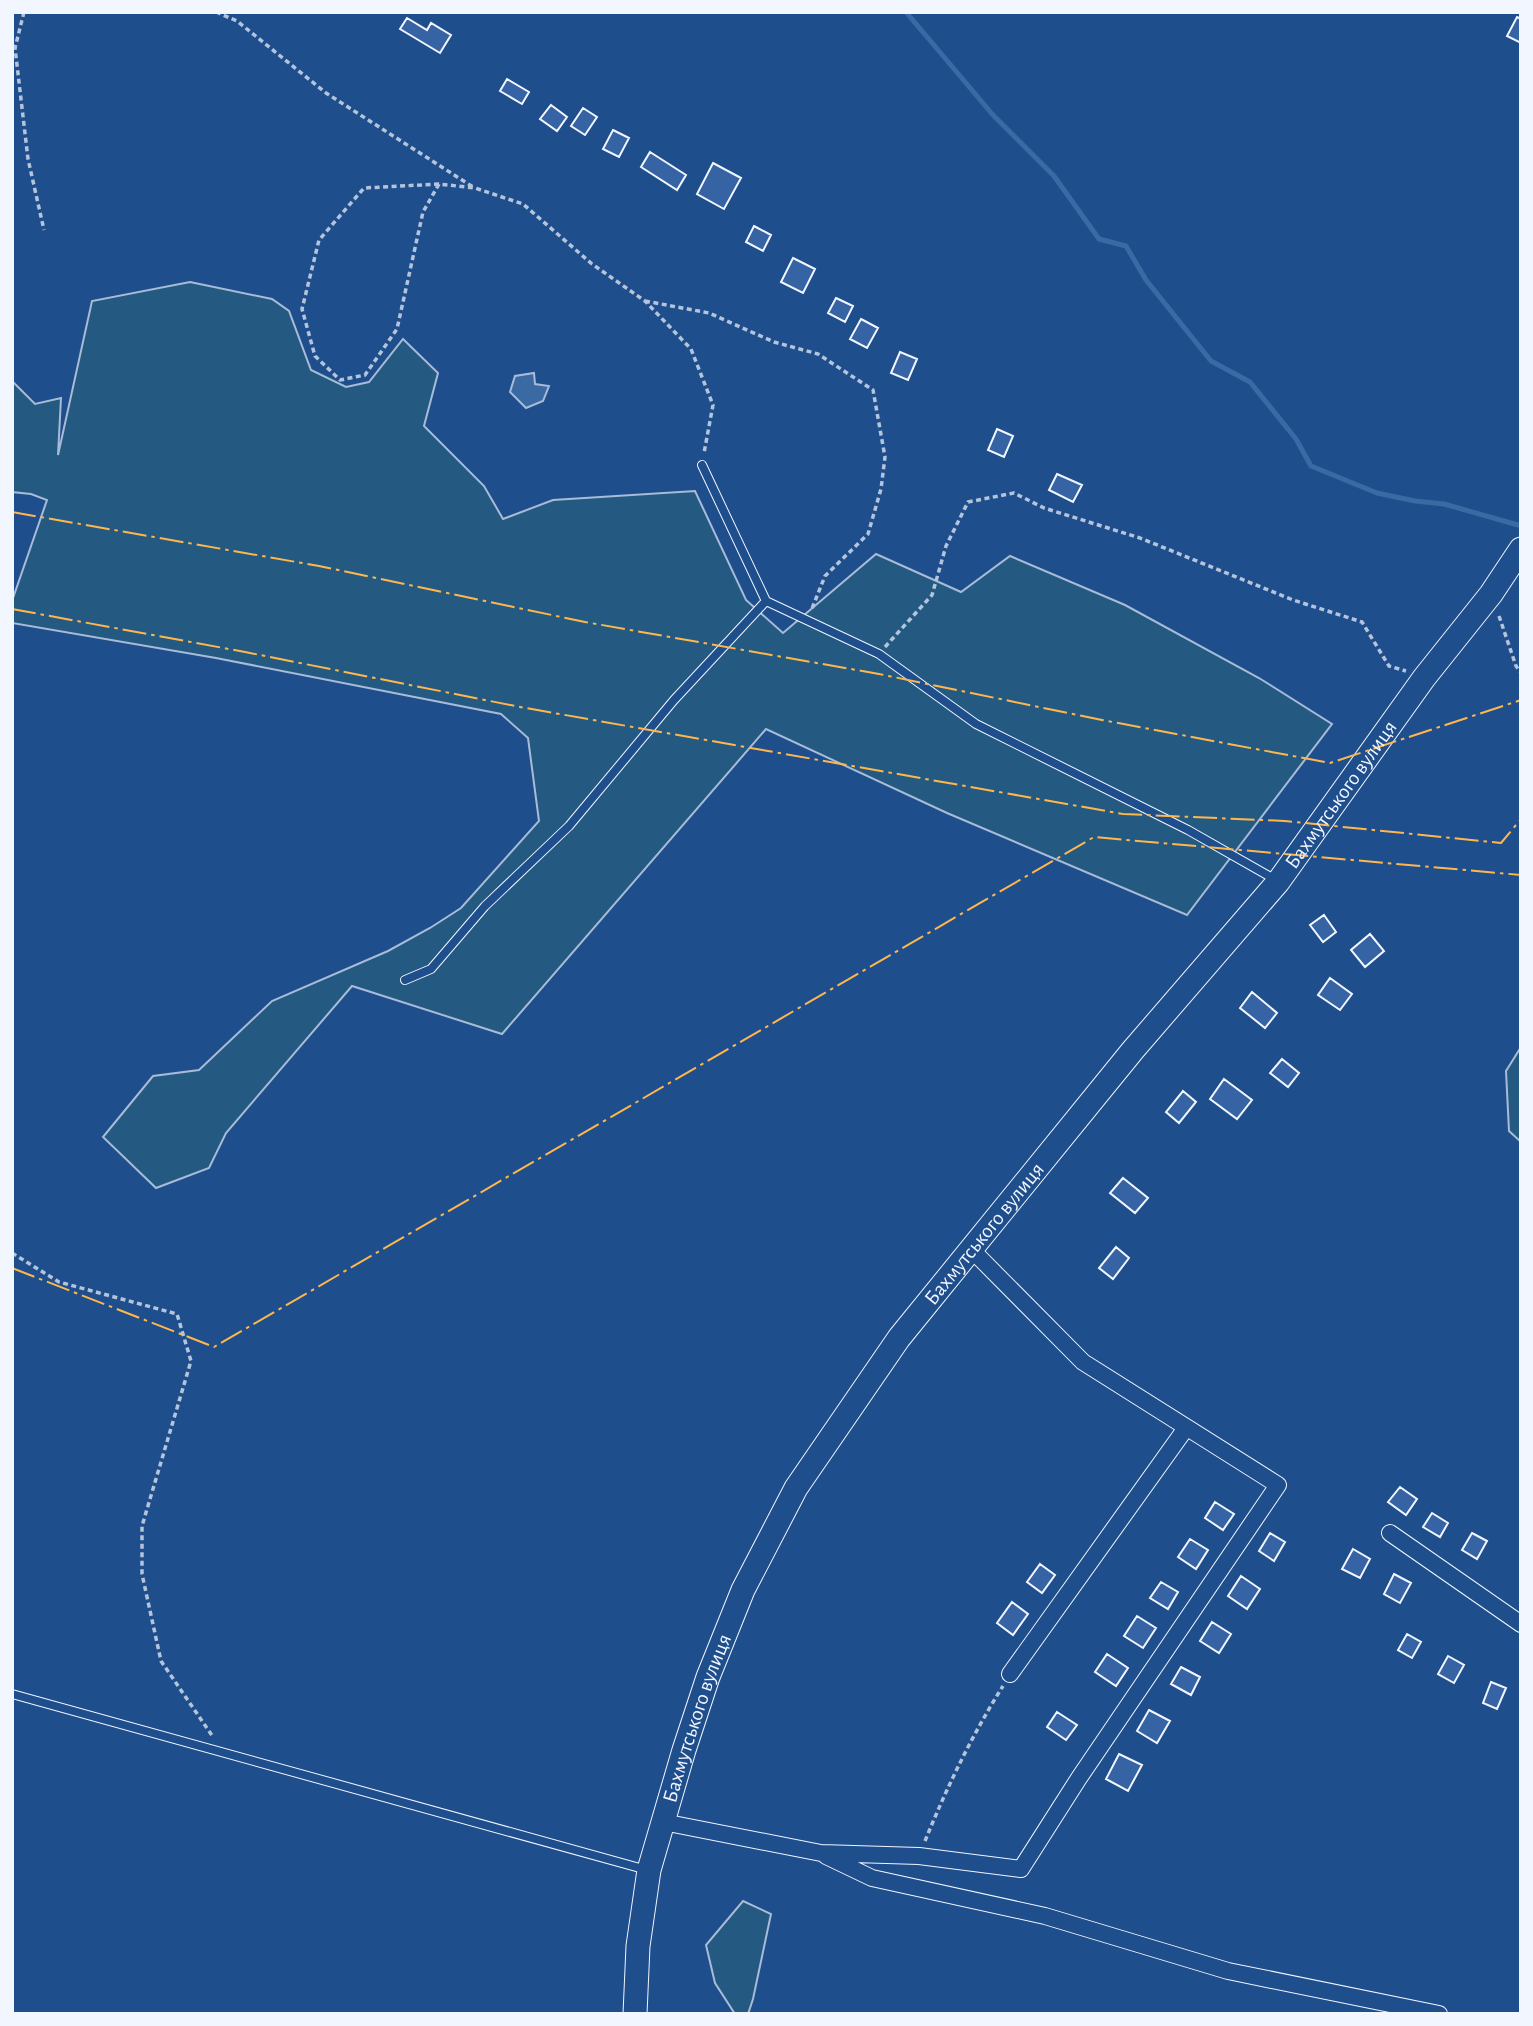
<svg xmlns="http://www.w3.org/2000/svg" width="1533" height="2026" viewBox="0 0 1533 2026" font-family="'Alegreya Sans',sans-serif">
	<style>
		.green { fill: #245a82; stroke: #a8bbd7; stroke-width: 2 }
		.water { fill: #3b69a3; stroke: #a8bbd7; stroke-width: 2 }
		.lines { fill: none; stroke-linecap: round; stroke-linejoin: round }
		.stream { stroke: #3b69a3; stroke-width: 5 }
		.building { fill: #3563a3; stroke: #f2f6ff; stroke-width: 2 }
		.lane-casing { stroke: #f2f6ff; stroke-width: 10 }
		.street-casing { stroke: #f2f6ff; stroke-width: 18 }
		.secondary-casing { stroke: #f2f6ff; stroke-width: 25 }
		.path { stroke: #b3c4dc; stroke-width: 3.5; stroke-dasharray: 5 3.5; stroke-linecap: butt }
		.lane { stroke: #1f4e8c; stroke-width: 8 }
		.street { stroke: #1f4e8c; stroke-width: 16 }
		.secondary { stroke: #1f4e8c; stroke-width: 23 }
		.power { stroke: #ffb74d; stroke-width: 2; stroke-dasharray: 24 5 3.5 5; stroke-linecap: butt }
		.labels { text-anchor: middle; stroke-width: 5; stroke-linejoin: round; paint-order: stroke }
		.street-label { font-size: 21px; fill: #f2f6ff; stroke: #1f4e8c }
	</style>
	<rect width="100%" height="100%" fill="#1f4e8c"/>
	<!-- green -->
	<path class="green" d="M190 282 272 299 289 311 311 370 346 387 369 382 403 339 438 373 424 426 484 486 503 519 553 500 695 491 746 600 783 633 876 554 961 592 1010 556 1125 605 1259 678 1332 724 1187 915 947 813 766 729 502 1034 352 986 226 1133 209 1168 156 1188 103 1137 153 1076 199 1070 272 1001 388 951 430 928 461 908 539 821 528 738 501 714 216 658 12 623V601L47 500 31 494 12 492V381L35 404 61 398 58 455 92 301Z
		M1521 1047V1142L1509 1131 1506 1071Z
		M743 1901 771 1914 753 1999 748 2014H735L715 1983 706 1945Z"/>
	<!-- water -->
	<path class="water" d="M534 373 535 384 549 386 543 401 526 408 510 392 515 376Z"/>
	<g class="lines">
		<!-- stream -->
		<path class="stream" d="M906 12 993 115 1054 176 1099 239 1126 246 1146 280 1211 361 1250 382 1296 439 1311 466 1377 493 1415 501 1444 504 1518 525"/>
	</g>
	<!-- building -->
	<path class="building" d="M1517 17 1521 19V43L1507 36Z
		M407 18 427 30 431 23 451 35 440 53 400 29Z
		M507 79 529 92 522 104 500 91Z
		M551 105 567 117 557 131 540 119Z
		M583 108 597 117 585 135 571 126Z
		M613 130 629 138 619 157 603 149Z
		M650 152 686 175 677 190 641 167Z
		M713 163 741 178 724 209 697 194Z
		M754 226 771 235 763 251 746 242Z
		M793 258 815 269 803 293 781 282Z
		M836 298 853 306 845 322 828 313Z
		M861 319 878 328 867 348 850 339Z
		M900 352 917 359 908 380 891 373Z
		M997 429 1013 436 1004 457 988 450Z
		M1057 474 1082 485 1073 502 1049 490Z
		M1324 915 1336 932 1323 942 1310 925Z
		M1370 934 1384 951 1365 967 1351 950Z
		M1330 978 1352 994 1340 1010 1318 995Z
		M1252 992 1277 1013 1265 1028 1240 1008Z
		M1282 1059 1299 1073 1288 1087 1270 1073Z
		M1224 1079 1252 1100 1237 1119 1210 1099Z
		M1183 1091 1196 1102 1179 1123 1166 1112Z
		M1123 1178 1148 1198 1135 1213 1110 1193Z
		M1116 1247 1129 1258 1113 1279 1099 1268Z
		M1400 1487 1417 1499 1406 1515 1388 1502Z
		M1215 1502 1234 1514 1223 1530 1205 1518Z
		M1432 1513 1448 1523 1440 1537 1423 1527Z
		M1270 1533 1285 1542 1274 1561 1259 1551Z
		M1472 1533 1487 1541 1477 1559 1462 1550Z
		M1190 1539 1208 1550 1196 1569 1178 1557Z
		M1353 1549 1370 1559 1360 1578 1342 1569Z
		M1040 1564 1055 1575 1042 1593 1027 1582Z
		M1394 1574 1411 1583 1400 1603 1384 1594Z
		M1241 1576 1260 1589 1247 1609 1228 1596Z
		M1161 1582 1178 1592 1168 1609 1150 1598Z
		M1012 1602 1028 1614 1013 1635 997 1623Z
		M1137 1616 1156 1628 1143 1648 1124 1636Z
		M1212 1622 1231 1634 1219 1653 1200 1641Z
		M1407 1634 1421 1642 1412 1658 1398 1650Z
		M1107 1654 1128 1668 1116 1686 1095 1672Z
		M1448 1656 1464 1665 1454 1683 1438 1674Z
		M1181 1667 1200 1677 1191 1695 1171 1684Z
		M1491 1682 1506 1688 1497 1709 1483 1703Z
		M1149 1710 1170 1721 1157 1743 1137 1731Z
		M1057 1712 1077 1725 1066 1740 1047 1727Z
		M1119 1754 1142 1765 1128 1791 1106 1779Z"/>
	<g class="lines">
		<!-- lane casing -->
		<g class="lane-casing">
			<path id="lane" d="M702 465 766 601 879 654 976 724 1188 830 1276 880
				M405 980 431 969 485 906 569 826 674 700 766 601
				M12 1694 647 1870"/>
		</g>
		<!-- street casing -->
		<g class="street-casing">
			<path id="street" d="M1390 1533 1521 1624
				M1010 1674 1186 1428
				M663 1822 821 1853 919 1856 1021 1869 1079 1778 1278 1485 1083 1362 971 1249
				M826 1856 872 1878 1045 1916 1228 1971 1439 2014"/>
		</g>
		<!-- secondary casing -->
		<g class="secondary-casing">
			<g id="secondary">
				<path id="s1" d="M635 2014 638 1946 649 1870 684 1750 708 1677 743 1590 796 1488 899 1338 1133 1050 1278 882 1424 678 1491 594 1521 549"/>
			</g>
		</g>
		<!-- path -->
		<path class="path" d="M24 12 15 48 28 159 44 230
			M216 12 237 21 326 93 473 187
			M439 184 423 212 397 329 365 375 340 380 315 356 302 309 319 240 364 188 439 184 475 188 523 204 592 264 645 301 691 349 713 405 704 453
			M645 301 709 313 774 342 818 354 873 390 885 457 881 489 868 534 825 576 811 611
			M1499 616 1516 666 1521 673
			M885 647 932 595 946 546 968 502 1014 493 1044 508 1140 538 1293 600 1362 622 1389 666 1406 671
			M12 1253 59 1282 177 1314 191 1361 142 1526V1574L161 1661 213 1737
			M925 1841C947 1787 972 1735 1003 1686"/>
		<!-- lane -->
		<use href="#lane" class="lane"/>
		<!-- street -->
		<use href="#street" class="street"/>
		<!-- secondary -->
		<use href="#secondary" class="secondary"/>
		<!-- power -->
		<path class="power" d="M12 512 319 566 585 622 879 674 1102 720 1330 763 1521 700
			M12 609 245 652 520 707 1123 814 1285 821 1501 843 1521 819
			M12 1268 214 1347 1094 837 1521 875"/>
	</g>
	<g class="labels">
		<!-- street labels -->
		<g class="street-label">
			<text dy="7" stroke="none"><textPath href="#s1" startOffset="1438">Бахмутського вулиця</textPath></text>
			<text dy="7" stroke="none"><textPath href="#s1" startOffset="872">Бахмутського вулиця</textPath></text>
			<text dy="7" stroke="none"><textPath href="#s1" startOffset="304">Бахмутського вулиця</textPath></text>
		</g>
	</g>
	<!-- border -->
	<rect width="1533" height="2026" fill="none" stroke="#f2f6ff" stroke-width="28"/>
</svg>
